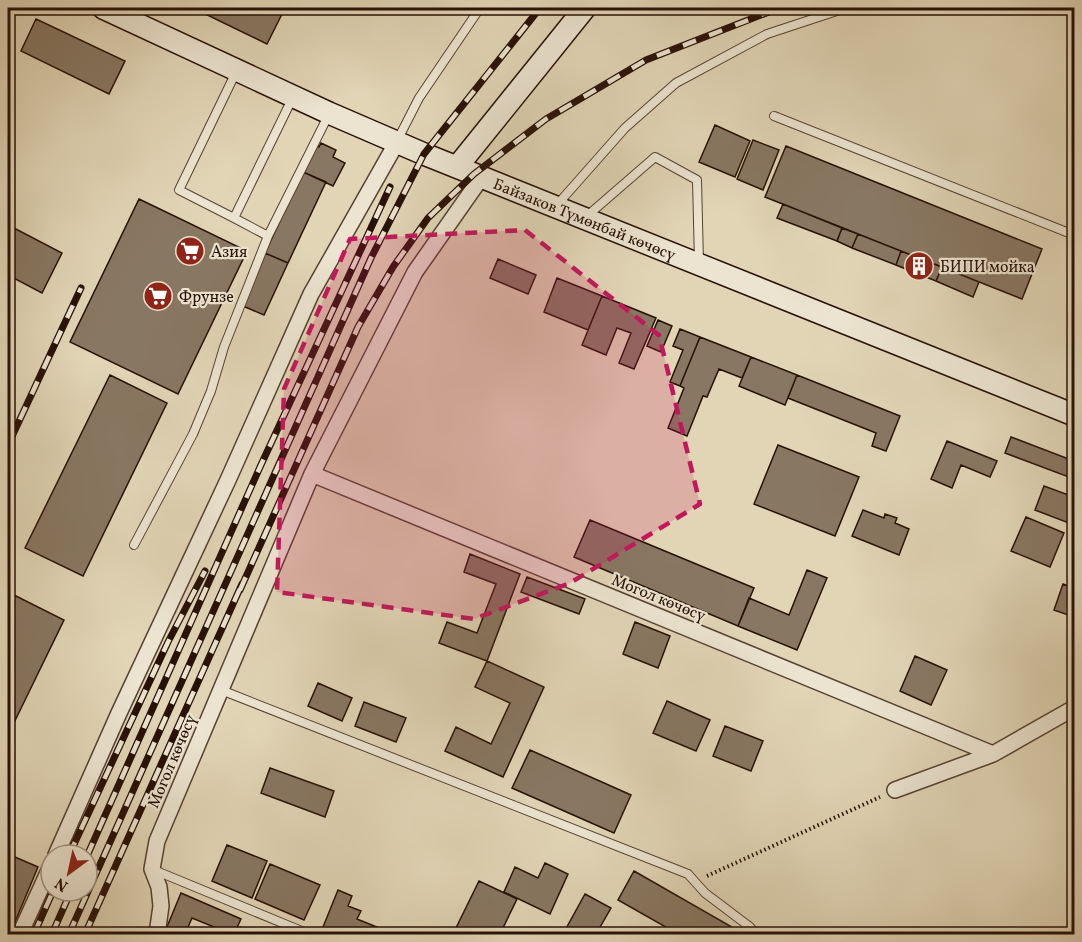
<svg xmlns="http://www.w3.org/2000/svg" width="1082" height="942" viewBox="0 0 1082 942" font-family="Vollkorn,serif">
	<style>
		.building { fill: #887762; stroke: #281107; stroke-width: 1.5 }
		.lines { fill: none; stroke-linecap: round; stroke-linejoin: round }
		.lane-casing { stroke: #564233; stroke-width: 10 }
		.street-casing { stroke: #564233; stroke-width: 18 }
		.secondary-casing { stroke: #281107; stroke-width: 24 }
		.path { stroke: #281107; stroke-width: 4; stroke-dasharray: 1.5 3; stroke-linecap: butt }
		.lane { stroke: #ece4d0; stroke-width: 8 }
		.street { stroke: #ece4d0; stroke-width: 15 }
		.secondary { stroke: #ece4d0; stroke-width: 21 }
		.rail-casing { stroke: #281107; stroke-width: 7 }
		.rail { stroke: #ece4d0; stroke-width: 4.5; stroke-dasharray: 14; stroke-linecap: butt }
		.marked { fill: #c2185b; fill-opacity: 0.2; stroke: #c2185b; stroke-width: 4.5; stroke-dasharray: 12 8; stroke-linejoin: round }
		.labels { text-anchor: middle; stroke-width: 4.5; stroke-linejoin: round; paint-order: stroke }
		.street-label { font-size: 16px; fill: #281107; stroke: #ece4d0 }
		.poi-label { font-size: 16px; fill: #281107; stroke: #ece4d0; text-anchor: start }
	</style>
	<rect width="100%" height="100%" fill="#e1d5b6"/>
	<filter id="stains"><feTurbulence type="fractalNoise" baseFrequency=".00333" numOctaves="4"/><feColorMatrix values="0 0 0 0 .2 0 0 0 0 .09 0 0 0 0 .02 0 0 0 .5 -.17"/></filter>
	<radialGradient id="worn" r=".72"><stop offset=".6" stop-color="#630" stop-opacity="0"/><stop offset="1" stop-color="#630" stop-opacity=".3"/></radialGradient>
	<!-- building -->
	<path class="building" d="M193 8H285L267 44Z
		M36 19 125 61 109 94 21 51Z
		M715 125 750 141 735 177 699 162Z
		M753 140 779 150 763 190 737 179Z
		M321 143 336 150 333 157 345 163 333 186 303 172 316 145 319 147Z
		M786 146 1042 249 1022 299 765 197Z
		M303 172 326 182 288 263 265 253Z
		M139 199 247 251 178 394 70 342Z
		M783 204 842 228 837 241 777 218Z
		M12 227 62 253 42 293 8 275V236Z
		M842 228 858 234 852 248 837 241Z
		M858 234 901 251 896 265 852 248Z
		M901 251 942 267 936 281 896 265Z
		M265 253 288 263 264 315 243 306Z
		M498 259 536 275 528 294 490 278Z
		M942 267 979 282 973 297 936 281Z
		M557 278 602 296 588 330 544 312Z
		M602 296 656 318 634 369 619 363 631 333 617 328 606 355 582 345Z
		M658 320 672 326 661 352 647 346Z
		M680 329 700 337 680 386 670 382 683 350 673 346Z
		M700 337 751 357 742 378 719 369 707 397 703 396 687 436 668 428 684 388 680 386Z
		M751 357 797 375 785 405 739 386Z
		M110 375 167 403 83 576 25 548Z
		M797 375 900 416 886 451 872 446 876 433 788 398Z
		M1011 437 1074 461V479L1005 453Z
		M947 441 997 461 990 477 961 465 952 488 931 479Z
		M778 445 859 477 835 536 754 504Z
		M1044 486 1074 497V525L1035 510Z
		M863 510 884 518 885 514 897 518 895 523 909 529 899 555 852 536Z
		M1026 517 1064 533 1050 567 1011 551Z
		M590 520 754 588 738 626 574 557Z
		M470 554 520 574 487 661 439 643 447 622 477 633 496 584 464 572Z
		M807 570 827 578 797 650 738 626 749 598 789 615Z
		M527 577 585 599 579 614 521 592Z
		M1063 584 1074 588V617L1054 610Z
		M8 592 64 620 8 735Z
		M635 622 670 636 658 668 623 654Z
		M915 656 947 670 931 705 900 691Z
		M487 661 544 687 503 777 445 751 456 727 491 744 510 703 475 687Z
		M318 683 352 698 342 721 308 706Z
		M667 701 710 720 696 751 653 733Z
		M364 702 406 718 396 742 355 726Z
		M725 726 763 741 751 771 713 756Z
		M530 750 631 795 614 833 512 788Z
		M270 768 334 791 325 817 261 793Z
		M227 845 267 861 252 898 212 881Z
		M8 854 38 867 10 934H8Z
		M545 863 568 874 550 914 504 892 515 867 538 878Z
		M270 864 320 885 304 920 255 899Z
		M634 871 744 934H678L618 900Z
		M479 881 517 899 500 934H453Z
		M338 890 352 896 348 906 361 911 357 919 379 928 376 934H340L323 927Z
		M181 893 241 919 234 934H222L224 931 192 918 185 934H164Z
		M585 894 611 908 596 934H563Z
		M240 927 256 934H237Z"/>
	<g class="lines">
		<!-- lane casing -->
		<g class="lane-casing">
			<path id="lane" d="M237 70 179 190 234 218 293 97
				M774 116 1074 235
				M397 141 419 98 480 8
				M556 206 625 128 676 83 767 34 846 8
				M587 216 655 157 697 180 699 262
				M234 218 268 236
				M134 545 193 434 211 391 224 347 268 236 329 114
				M221 690 688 874 705 893 750 927 756 934
				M154 870 309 934"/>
		</g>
		<!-- street casing -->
		<g class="street-casing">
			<path id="street" d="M312 474 993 754
				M895 790 993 754 1074 708
				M56 855 119 713 228 480 311 294 397 142
				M20 934 51 866
				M157 934 161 906 159 887 152 869 157 841 312 474 415 272 481 178"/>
		</g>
		<!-- secondary casing -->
		<g class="secondary-casing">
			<g id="secondary">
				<path id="s1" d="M103 8 329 113 424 154 1074 415"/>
				<path d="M457 167 585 8"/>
			</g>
		</g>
		<!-- path -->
		<path class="path" d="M707 876 880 797"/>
		<!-- lane -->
		<use href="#lane" class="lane"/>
		<!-- street -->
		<use href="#street" class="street"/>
		<!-- secondary -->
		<use href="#secondary" class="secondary"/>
		<!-- rail casing -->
		<g class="rail-casing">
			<path id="rail" d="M8 445 81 288
				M240 590 358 327 393 267 428 218 474 174 546 119 646 60 779 8
				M69 855 168 642 205 571
				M87 856 260 467 390 187
				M34 934 53 891
				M52 934 71 891
				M69 934 371 258 424 154 540 8
				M85 934 242 584"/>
		</g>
		<!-- rail -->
		<use href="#rail" class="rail"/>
	</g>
	<!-- marked area -->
	<path class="marked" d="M525 230 659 335 700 504 570 583 474 619 277 592 284 389 350 239Z"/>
	<!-- icons -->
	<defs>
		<g id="supermarket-disc" transform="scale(1.5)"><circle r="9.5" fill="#8f2418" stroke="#ece4d0"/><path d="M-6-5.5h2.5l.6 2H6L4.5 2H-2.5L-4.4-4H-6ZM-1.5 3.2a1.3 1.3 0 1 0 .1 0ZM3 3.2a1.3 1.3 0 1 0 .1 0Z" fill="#fff"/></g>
		<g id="building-disc" transform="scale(1.5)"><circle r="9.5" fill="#8f2418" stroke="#ece4d0"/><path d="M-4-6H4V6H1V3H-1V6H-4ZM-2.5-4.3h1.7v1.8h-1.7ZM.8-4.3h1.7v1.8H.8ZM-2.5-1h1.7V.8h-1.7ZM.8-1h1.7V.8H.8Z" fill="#fff"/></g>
	</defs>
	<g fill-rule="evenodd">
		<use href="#supermarket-disc" x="190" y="251"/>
		<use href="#building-disc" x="919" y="266"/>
		<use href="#supermarket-disc" x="158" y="296"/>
	</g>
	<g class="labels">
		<!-- street labels -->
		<g class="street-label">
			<text dy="6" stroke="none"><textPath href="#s1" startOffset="526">Байзаков Түмөнбай көчөсү</textPath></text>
			<text transform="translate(659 597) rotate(22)" y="6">Могол көчөсү</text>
			<text transform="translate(171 761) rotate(-67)" y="6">Могол көчөсү</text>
		</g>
		<!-- poi labels -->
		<g class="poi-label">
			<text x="211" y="257">Азия</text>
			<text x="940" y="272">БИПИ мойка</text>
			<text x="179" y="302">Фрунзе</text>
		</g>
	</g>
	<!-- margin -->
	<rect width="1082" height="942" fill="none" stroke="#e1d5b6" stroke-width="30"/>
	<rect x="9" y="9" width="1064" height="924" fill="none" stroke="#281107" stroke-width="3"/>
	<rect x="15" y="15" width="1052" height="912" fill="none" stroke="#281107" stroke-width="1.5"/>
	<!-- north arrow -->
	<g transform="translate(69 873) rotate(213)"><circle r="28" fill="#ece4d0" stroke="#9e9080" stroke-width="1.5"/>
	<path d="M0-4.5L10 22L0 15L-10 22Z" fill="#8f2418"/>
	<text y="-9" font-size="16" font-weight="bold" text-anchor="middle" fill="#281107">N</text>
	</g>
	<rect width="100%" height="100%" filter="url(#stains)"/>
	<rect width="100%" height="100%" fill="url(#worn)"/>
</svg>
